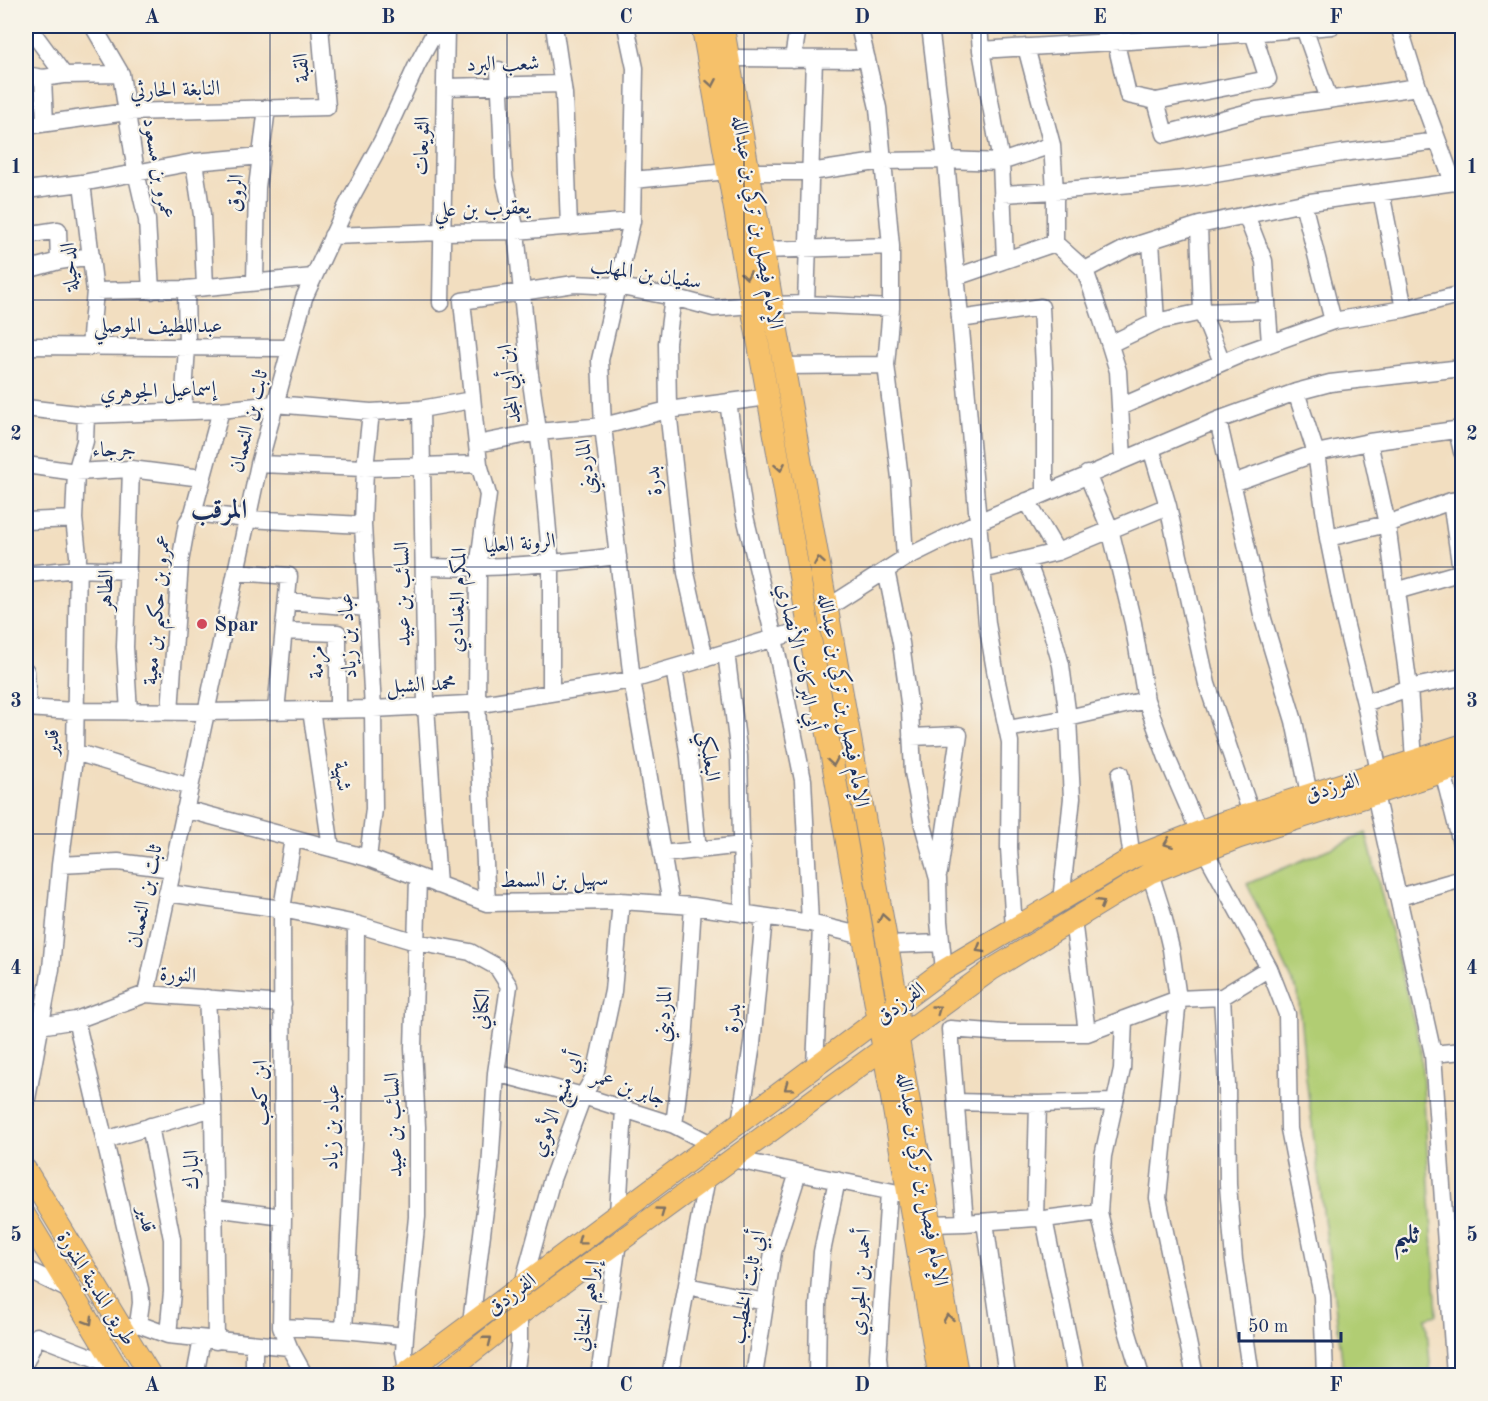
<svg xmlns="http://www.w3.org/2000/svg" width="1488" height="1401" viewBox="0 0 1488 1401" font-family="'Old Standard TT',Amiri,serif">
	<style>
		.green { fill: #b1cd73; stroke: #667e68; stroke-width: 1.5 }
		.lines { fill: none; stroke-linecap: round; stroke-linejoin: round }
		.minor-casing { stroke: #86868f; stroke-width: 19 }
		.major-casing { stroke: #86868f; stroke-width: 23 }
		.minor { stroke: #fff; stroke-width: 16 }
		.major { stroke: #f6c16b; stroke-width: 21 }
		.oneway { stroke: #7e7164 }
		.grid { fill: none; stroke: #1b2f5e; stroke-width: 1.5; stroke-opacity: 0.55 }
		.poi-dot { fill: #d1495b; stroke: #f7f3e8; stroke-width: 2 }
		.labels { text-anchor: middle; stroke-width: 4.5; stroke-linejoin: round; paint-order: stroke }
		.street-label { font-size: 21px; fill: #1b2f5e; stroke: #f7f3e8 }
		.poi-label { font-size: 21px; font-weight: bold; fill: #1b2f5e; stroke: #f7f3e8; text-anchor: start }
		.district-label { font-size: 27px; font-weight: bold; fill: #1b2f5e; stroke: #f7f3e8 }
		.neatline { fill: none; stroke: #1b2f5e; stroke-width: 2 }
		.grid-label { font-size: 20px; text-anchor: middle; font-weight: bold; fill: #1b2f5e }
	</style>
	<rect width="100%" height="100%" fill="#f7f3e8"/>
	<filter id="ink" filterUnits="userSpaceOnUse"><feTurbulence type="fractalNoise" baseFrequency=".0167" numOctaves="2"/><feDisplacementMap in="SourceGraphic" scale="12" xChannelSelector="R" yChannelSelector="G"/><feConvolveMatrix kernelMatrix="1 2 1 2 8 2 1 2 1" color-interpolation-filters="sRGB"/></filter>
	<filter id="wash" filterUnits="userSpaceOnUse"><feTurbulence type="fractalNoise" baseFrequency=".008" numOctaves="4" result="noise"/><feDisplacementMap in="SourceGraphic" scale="24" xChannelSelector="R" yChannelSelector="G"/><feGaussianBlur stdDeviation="1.35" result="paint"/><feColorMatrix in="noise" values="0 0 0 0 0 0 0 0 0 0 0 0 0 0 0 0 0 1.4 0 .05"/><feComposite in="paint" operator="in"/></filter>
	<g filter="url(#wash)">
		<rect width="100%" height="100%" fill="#f2dec0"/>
		<!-- green -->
		<path class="green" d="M1366 833 1421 1050 1437 1315 1426 1318 1431 1375H1344L1306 1078 1298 993 1247 884Z"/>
	</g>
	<g filter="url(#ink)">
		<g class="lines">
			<!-- minor casing -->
			<g class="minor-casing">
				<path id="minor" d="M28 26 64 75
					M93 26 121 74 136 172 147 220 151 291
					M554 26 564 94 569 227
					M626 26 635 68 632 221 600 360 603 426 632 680 671 904
					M859 26 878 108 891 246V308L886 365 900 478 905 558
					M930 26 946 160 987 623 997 682 1010 742 1009 848 1014 929
					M979 26 981 50 1001 162 1005 260
					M1112 26 1128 95 1156 101
					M1399 26 1418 87 1453 182
					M1304 28 1329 99
					M1253 33 1268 79 1156 101 1165 134 1257 110 1418 87
					M1026 47 1052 145 1055 191V243
					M981 50 1227 35 1332 26
					M729 58 867 59
					M793 59 798 26
					M499 70 504 177 516 231 530 375 541 452 551 565V693
					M26 75 43 78 64 75 121 74
					M43 78 45 123
					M446 87 562 84
					M26 126 127 112 327 107 320 26
					M194 162 202 215 205 287
					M749 172H810L883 161 946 160 1001 162 1052 145
					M633 180 728 171
					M82 183 95 291 90 347
					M26 190 82 183 194 162 261 156
					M1381 192 1404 309
					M1002 194 1055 191 1185 179 1342 153 1438 141
					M1303 203 1333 321
					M1246 215 1264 261 1270 343
					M1199 225 1202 312 1222 362
					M26 235 58 230 59 261
					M332 236 441 232 516 231 632 221
					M1151 241 1156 322
					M763 250 891 246
					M26 270 59 261 91 256
					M1085 270 1127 248 1199 225 1303 203 1462 181
					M956 277 1055 243 1085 270 1101 317 1118 371 1123 459
					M255 281 257 187 267 108
					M95 291 186 289 313 277
					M673 297 667 343 668 410 686 573 705 659
					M441 303 446 26
					M806 304 814 59
					M773 305 806 304 891 308
					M960 319 1041 307 1045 387V493
					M1110 344 1156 322 1202 312 1267 310
					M26 346 290 348
					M784 366 886 365
					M1296 392 1316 453 1328 538 1345 622 1365 703 1379 772
					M728 402 744 512 774 638 803 780 810 923
					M1120 407 1244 353 1333 321 1404 309 1462 294
					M26 408 86 415 221 410 274 404 371 412 421 409 472 400
					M421 409 426 706 438 885
					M183 411 187 346 186 289
					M1218 420 1263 619 1294 721 1309 794
					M1457 430 1462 452
					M1369 442 1387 524 1409 688 1414 760
					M477 444 538 432 603 426 668 410 768 397
					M1151 448 1168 506 1207 684 1251 813
					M259 464 365 468 479 464
					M26 465 76 472 131 469 202 478
					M1087 474 1110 529 1133 623 1146 700 1167 758 1199 832
					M1233 483 1316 453 1369 442 1462 429
					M1027 501 1057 552
					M1451 501 1462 577
					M193 513 248 519 363 525
					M26 521 74 519
					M1328 538 1387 524 1451 501 1462 499
					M1027 561 1046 611 1061 665 1068 718 1072 798 1061 901
					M424 567C489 569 553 564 618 556
					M886 570 901 643 910 710 913 772 923 825 938 879 939 921 944 970
					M982 570 1057 552 1168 506
					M236 572 289 576 276 711
					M26 574 78 569 128 571
					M1396 591 1462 572
					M287 601 368 608
					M827 608 905 558 978 522 1218 420 1296 392 1330 383 1462 368
					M284 631 338 633V710
					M726 652 739 756 743 914
					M674 668 689 757 698 851
					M26 671 28 708
					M1365 703 1409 688 1462 677
					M26 708 74 711 206 712 373 709 487 703 632 680 809 628
					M311 710 331 848
					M129 712 125 647 131 469
					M170 712 180 562 187 523 193 513 221 410
					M1008 729 1068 718 1146 700
					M911 737 959 735 939 872
					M75 752 190 787
					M1443 772 1462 847
					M1120 774 1132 858
					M1375 794 1433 1054 1455 1376
					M185 809 368 858 487 903 621 901 693 906 810 923 863 936
					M293 838 282 909 283 1217 281 1327 289 1347 305 1376
					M1205 851 1269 968 1287 1014 1289 1129 1322 1296 1325 1376
					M662 854 742 845
					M368 858 374 809 373 709 363 525 365 468 371 412
					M60 865 118 862 173 869
					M1150 873 1162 911 1171 949 1178 999 1158 1198 1195 1376
					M167 893 282 909 356 924 416 942 470 952 497 967 509 986 496 1073 490 1169 471 1323
					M1399 897 1462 879
					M487 903 477 704 478 568 488 495 479 464 462 301 574 284 616 286 673 297 714 308 752 305
					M1073 919 1087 1033
					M887 945 941 943
					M146 994 259 464 304 298 347 205 382 141 417 65 438 26
					M1222 997 1227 1086 1228 1185 1234 1260 1251 1376
					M207 998 213 1108 216 1341
					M1124 1019 1122 1069 1103 1156 1099 1212 1127 1330 1141 1376
					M76 1020 140 1289 141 1303 138 1324
					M40 1026 76 1020 146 994 283 1004
					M1433 1054 1462 1051
					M815 1067 821 926
					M496 1073 583 1096 674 1125 711 1144
					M956 1102 1038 1104 1115 1102
					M26 1104 51 969 60 865 75 752 78 555 74 519 76 472 85 441 86 415
					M740 1123 752 1044 764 917
					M674 1125 684 1043 693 906
					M150 1126 172 1239V1292L168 1335
					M105 1140 213 1108
					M732 1159 898 1193
					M214 1208 283 1217
					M618 1214 624 1109
					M1035 1218 1038 1104
					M1044 1219 1076 1376
					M985 1222 1007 1376
					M965 1223 950 1029 1004 1033H1087L1178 999 1222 997 1269 968
					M931 1224 965 1223 1035 1218 1044 1219 1099 1212
					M26 1269 71 1291
					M523 1284 552 1179 583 1096 595 1075 613 991 621 901
					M687 1286 765 1302
					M281 1327 344 1330 405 1336
					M128 1328 138 1324 168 1335 289 1347
					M344 1330 355 1126 356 924
					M26 1361 37 1336 115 1366
					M407 1371 404 1352 405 1336 417 1217V1127L413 1048 418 878
					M195 1376 202 1339
					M254 1376V1345
					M515 1376 519 1347V1315
					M599 1376 618 1242
					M670 1376 707 1177
					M754 1376 773 1252 798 1173
					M817 1376 818 1306 822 1252 837 1180
					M880 1376 878 1357 889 1192"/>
			</g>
			<!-- major casing -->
			<g class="major-casing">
				<path id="major" d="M702 26 878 1019 939 1376
					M723 26 898 1004V1037L958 1376
					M26 1170 151 1376
					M26 1217 122 1376
					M401 1376 944 970 1132 858 1221 823 1462 745
					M442 1376 519 1315 991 970 1150 873 1238 838 1462 766"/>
			</g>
			<!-- minor -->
			<use href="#minor" class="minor"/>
			<!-- major -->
			<use href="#major" class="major"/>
		</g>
		<!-- one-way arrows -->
		<defs><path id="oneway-chevron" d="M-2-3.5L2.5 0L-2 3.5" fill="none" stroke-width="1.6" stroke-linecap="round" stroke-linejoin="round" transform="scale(1.5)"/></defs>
		<g class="oneway">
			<use href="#oneway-chevron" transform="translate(712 83) rotate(80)"/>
			<use href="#oneway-chevron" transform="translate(746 275) rotate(80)"/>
			<use href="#oneway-chevron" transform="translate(780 467) rotate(80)"/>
			<use href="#oneway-chevron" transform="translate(819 561) rotate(-100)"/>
			<use href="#oneway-chevron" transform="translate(833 762) rotate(80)"/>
			<use href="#oneway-chevron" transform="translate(1168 843) rotate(159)"/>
			<use href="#oneway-chevron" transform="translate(1101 903) rotate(-31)"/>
			<use href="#oneway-chevron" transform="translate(883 918) rotate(-100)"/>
			<use href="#oneway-chevron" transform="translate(980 949) rotate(149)"/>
			<use href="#oneway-chevron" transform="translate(937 1009) rotate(-36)"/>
			<use href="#oneway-chevron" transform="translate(788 1087) rotate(143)"/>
			<use href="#oneway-chevron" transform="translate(661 1211) rotate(-36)"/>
			<use href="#oneway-chevron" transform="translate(581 1241) rotate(143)"/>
			<use href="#oneway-chevron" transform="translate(948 1318) rotate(-100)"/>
			<use href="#oneway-chevron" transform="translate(89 1321) rotate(59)"/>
			<use href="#oneway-chevron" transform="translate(488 1340) rotate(-38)"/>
		</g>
	</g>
	<!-- grid -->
	<path class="grid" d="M270 26V1376M507 26V1376M744 26V1376M981 26V1376M1218 26V1376M26 300H1462M26 567H1462M26 834H1462M26 1101H1462"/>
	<!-- markers -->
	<circle class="poi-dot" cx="202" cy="624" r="6"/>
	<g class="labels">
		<!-- street labels -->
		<g class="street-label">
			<text transform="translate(503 63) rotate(-1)" y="7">شعب البرد</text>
			<text transform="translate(301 68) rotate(-95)" y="7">القبة</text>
			<text transform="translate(175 89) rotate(-2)" y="7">النابغة الحارثي</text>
			<text transform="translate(421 146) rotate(-88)" y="7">الثويعات</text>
			<text transform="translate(159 168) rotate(80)" y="7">عمرو بن مسعود</text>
			<text transform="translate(235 193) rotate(-86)" y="7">الروق</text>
			<text transform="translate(482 208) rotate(-2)" y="7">يعقوب بن علي</text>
			<text transform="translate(758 222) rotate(80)" y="7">الإمام فيصل بن تركي بن عبدالله</text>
			<text transform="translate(69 267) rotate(-95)" y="7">الدحيلة</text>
			<text transform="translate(646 273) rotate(9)" y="7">سفيان بن المهلب</text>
			<text x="158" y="332">عبداللطيف الموصلي</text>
			<text transform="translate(509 384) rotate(-97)" y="7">ابن أبي المجد</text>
			<text transform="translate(158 390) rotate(-2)" y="7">إسماعيل الجوهري</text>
			<text transform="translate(248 421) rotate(-76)" y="7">ثابت بن النعمان</text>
			<text transform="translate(114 449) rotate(-1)" y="7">جرجاء</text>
			<text transform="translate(585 467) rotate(-96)" y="7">المارديني</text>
			<text transform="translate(653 481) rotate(-96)" y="7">بدرة</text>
			<text transform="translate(520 543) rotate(-4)" y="7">الرونة العليا</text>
			<text transform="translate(105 590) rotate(-88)" y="7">الطاهر</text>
			<text transform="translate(402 594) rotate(-91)" y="7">السائب بن عبيد</text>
			<text transform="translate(457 600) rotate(-88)" y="7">المكرم البغدادي</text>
			<text transform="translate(156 610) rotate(-85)" y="7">عمرو بن حكيم بن معية</text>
			<text transform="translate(347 636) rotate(-93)" y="7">عباد بن زياد</text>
			<text transform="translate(800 657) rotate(78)" y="7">أبي البركات الأنصاري</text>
			<text transform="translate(316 662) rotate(-90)" y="7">مزمة</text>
			<text transform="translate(421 684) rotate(-3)" y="7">محمد الشبل</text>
			<text transform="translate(844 700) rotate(80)" y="7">الإمام فيصل بن تركي بن عبدالله</text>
			<text transform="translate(51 742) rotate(-88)" y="7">قدير</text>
			<text transform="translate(710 756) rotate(82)" y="7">البعلبكي</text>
			<text transform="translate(343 776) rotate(82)" y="7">شهية</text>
			<text transform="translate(1332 787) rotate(-18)" y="7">الفرزدق</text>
			<text transform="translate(554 879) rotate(-1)" y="7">سهيل بن السمط</text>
			<text transform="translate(144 896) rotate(-78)" y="7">ثابت بن النعمان</text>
			<text transform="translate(178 974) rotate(4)" y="7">النورة</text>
			<text transform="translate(900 1003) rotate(-37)" y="7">الفرزدق</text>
			<text transform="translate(481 1009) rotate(-85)" y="7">الكناني</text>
			<text transform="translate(663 1014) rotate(-86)" y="7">المارديني</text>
			<text transform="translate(732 1018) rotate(-85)" y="7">بدرة</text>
			<text transform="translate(629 1087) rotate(18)" y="7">جابر بن عمر</text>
			<text transform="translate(260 1093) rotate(-90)" y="7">ابن كعب</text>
			<text transform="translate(556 1104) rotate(-69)" y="7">أبي منيع الأموي</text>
			<text transform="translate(393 1125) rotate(-92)" y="7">السائب بن عبيد</text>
			<text transform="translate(331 1127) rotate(-89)" y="7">عباد بن زياد</text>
			<text transform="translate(191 1170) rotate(-91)" y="7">البارك</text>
			<text transform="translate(923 1179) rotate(80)" y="7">الإمام فيصل بن تركي بن عبدالله</text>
			<text transform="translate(147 1219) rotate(77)" y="7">قدير</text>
			<text transform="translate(860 1282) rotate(-86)" y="7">أحمد بن الجوري</text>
			<text transform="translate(747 1287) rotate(-79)" y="7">أبي ثابت الخطيب</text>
			<text transform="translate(97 1288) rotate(58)" y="7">طريق المدينة المنورة</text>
			<text transform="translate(511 1294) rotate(-37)" y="7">الفرزدق</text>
			<text transform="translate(586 1306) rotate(-82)" y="7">إبراهيم الختاني</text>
		</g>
		<!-- poi labels -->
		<g class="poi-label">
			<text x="214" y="631">Spar</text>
		</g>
		<!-- district labels -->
		<g class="district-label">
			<text x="219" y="518">المرقب</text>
			<text x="1406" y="1243">ثليم</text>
		</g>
	</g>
	<!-- margin -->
	<rect width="1488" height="1401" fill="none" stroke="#f7f3e8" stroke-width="66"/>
	<!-- scale -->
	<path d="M1239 1332v9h102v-9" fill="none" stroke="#1b2f5e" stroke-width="3"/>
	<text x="1248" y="1332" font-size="18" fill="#1b2f5e" stroke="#f7f3e8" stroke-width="4.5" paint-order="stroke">50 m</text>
	<rect x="33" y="33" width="1422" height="1335" class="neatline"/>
	<g class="grid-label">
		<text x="152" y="23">A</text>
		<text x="388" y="23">B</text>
		<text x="626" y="23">C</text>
		<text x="862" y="23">D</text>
		<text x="1100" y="23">E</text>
		<text x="1336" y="23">F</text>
		<text x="16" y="173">1</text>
		<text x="1472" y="173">1</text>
		<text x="16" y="440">2</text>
		<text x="1472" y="440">2</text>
		<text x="16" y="707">3</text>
		<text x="1472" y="707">3</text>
		<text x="16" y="974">4</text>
		<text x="1472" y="974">4</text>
		<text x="16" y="1241">5</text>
		<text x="1472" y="1241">5</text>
		<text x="152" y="1391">A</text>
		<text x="388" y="1391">B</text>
		<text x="626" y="1391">C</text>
		<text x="862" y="1391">D</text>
		<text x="1100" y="1391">E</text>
		<text x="1336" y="1391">F</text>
	</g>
</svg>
